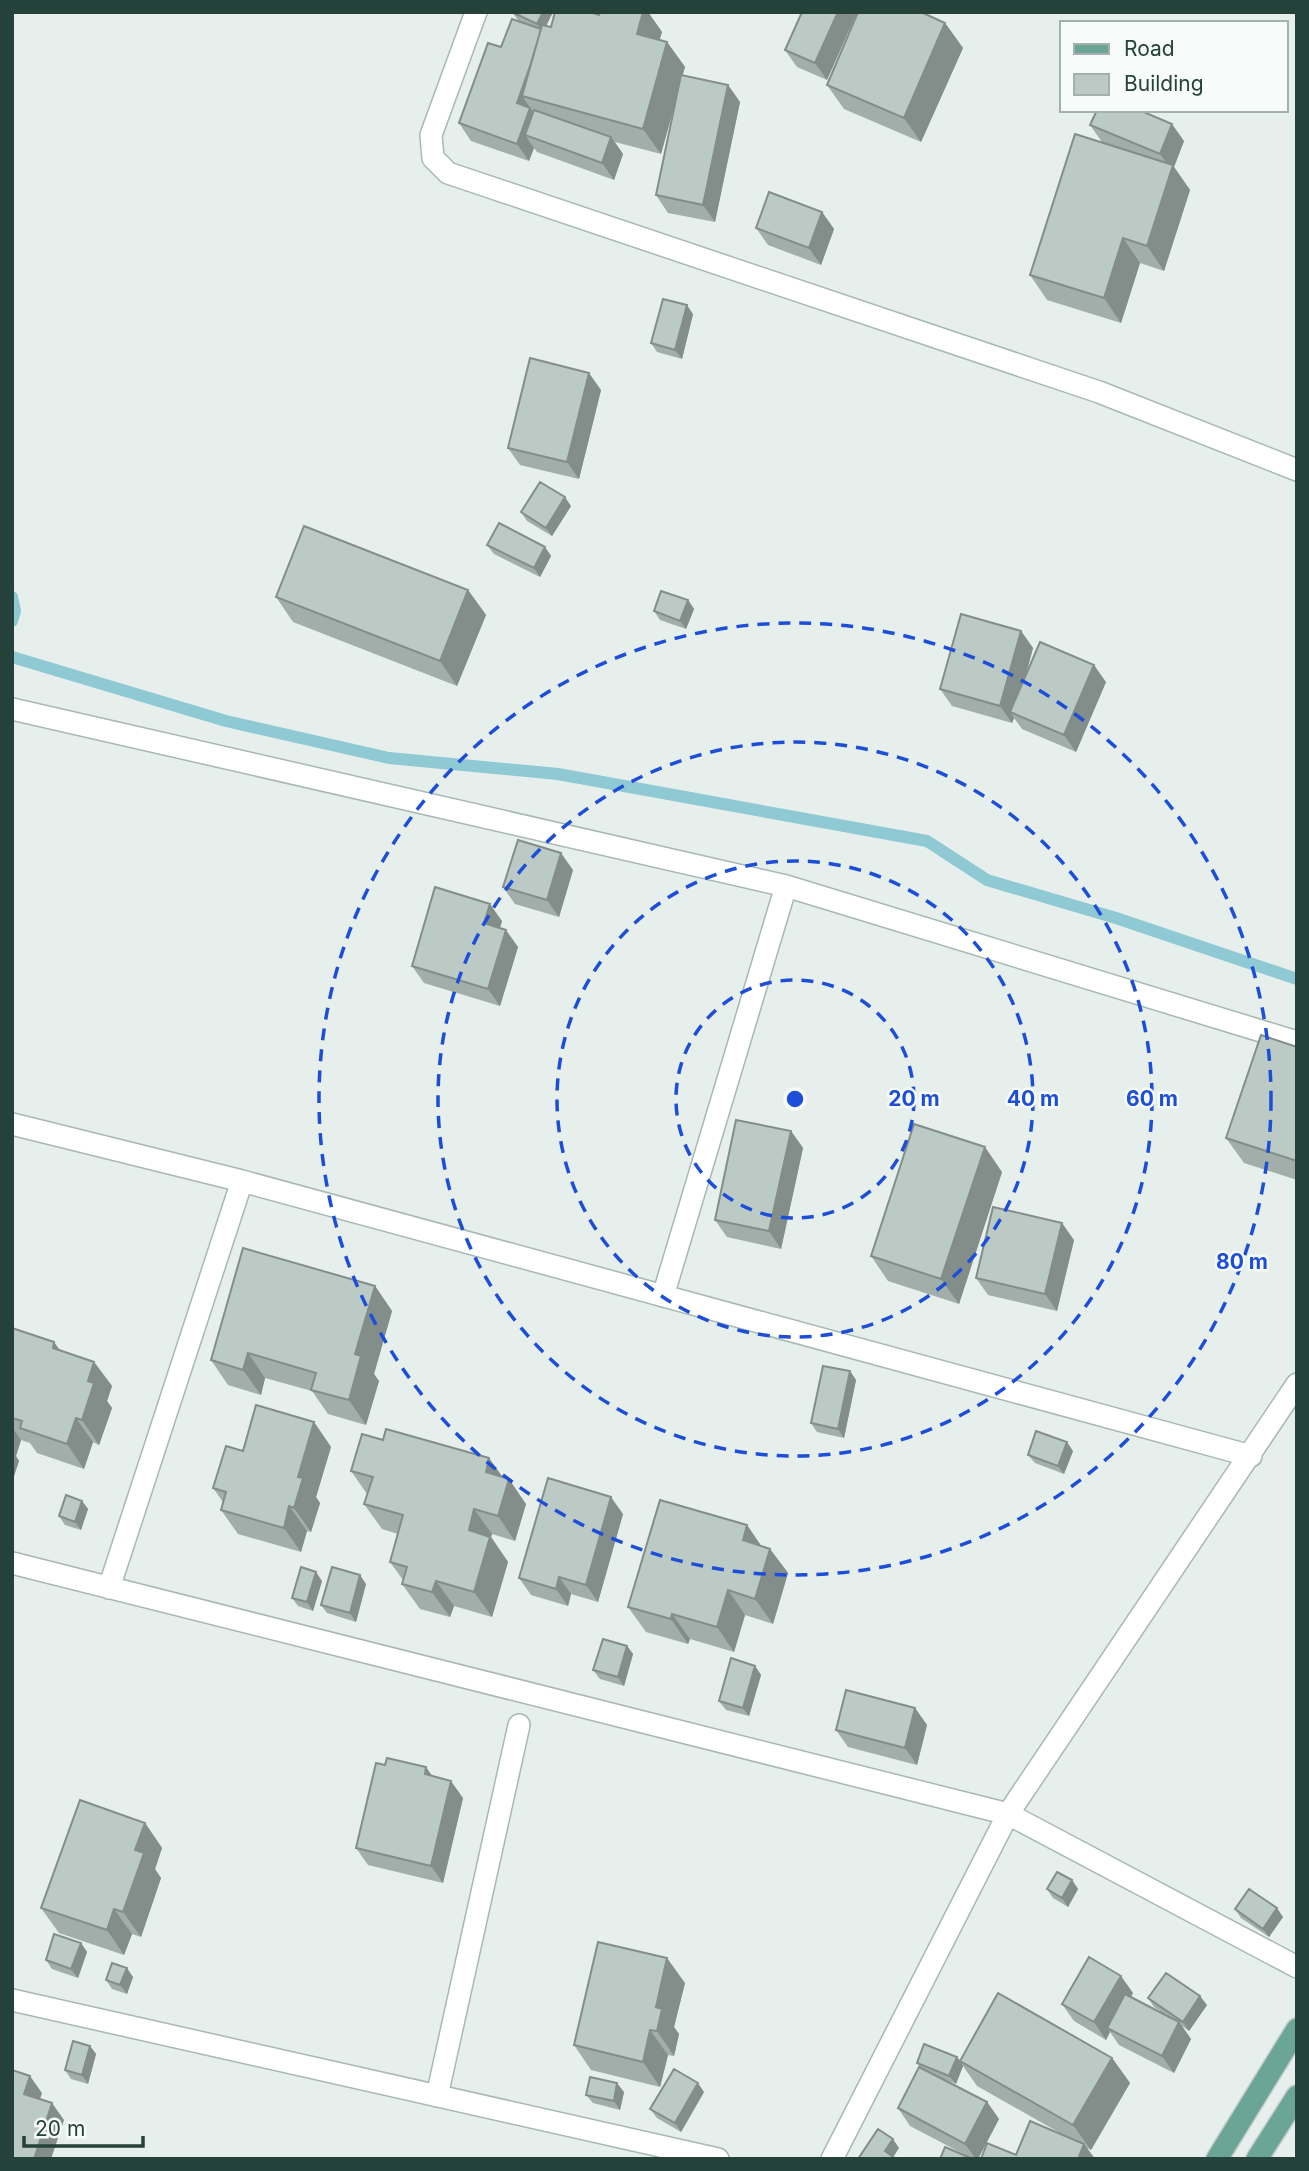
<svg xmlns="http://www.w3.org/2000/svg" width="1309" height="2171" viewBox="0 0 1309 2171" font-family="Inter,sans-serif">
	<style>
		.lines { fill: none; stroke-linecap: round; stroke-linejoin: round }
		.stream { stroke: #8ec9d4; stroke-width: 12 }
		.minor-casing { stroke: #a8b8b2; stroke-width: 24 }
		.major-casing { stroke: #c2cac8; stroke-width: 24 }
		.minor { stroke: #fff; stroke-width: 21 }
		.major { stroke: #6aa596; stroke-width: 21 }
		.wall { fill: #a1aea9 }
		.shaded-wall { fill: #838d89 }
		.building { fill: #bbcac4; stroke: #838d89; stroke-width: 2 }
		.ring { fill: none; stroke: #1d4ed8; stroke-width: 3.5; stroke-dasharray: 12 9 }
		.centre { fill: #1d4ed8; stroke: #f7fbf9; stroke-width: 3.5 }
		.ring-label { font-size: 21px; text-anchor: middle; font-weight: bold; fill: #1d4ed8; stroke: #f7fbf9; stroke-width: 5; stroke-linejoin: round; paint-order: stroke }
	</style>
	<rect width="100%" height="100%" fill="#e6efeb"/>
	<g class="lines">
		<!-- stream -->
		<path class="stream" d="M12 597 15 611 12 621
			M12 657 226 721 389 758 558 774 927 841 987 880 1116 918 1297 979"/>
		<!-- minor casing -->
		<g class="minor-casing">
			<path id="minor" d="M476 12 431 135 433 158 448 173 1099 392 1297 470
				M12 709 786 886 1297 1042
				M12 1124 242 1181 1251 1456
				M663 1296 786 886
				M12 1563 1008 1814 1297 1384
				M109 1588 242 1181
				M12 2000 718 2159
				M437 2096 519 1725
				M832 2159 1008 1814 1297 1967"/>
		</g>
		<!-- major casing -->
		<g class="major-casing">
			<path id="major" d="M1217 2159 1297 2029
				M1257 2159 1297 2096"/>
		</g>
		<!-- minor -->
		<use href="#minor" class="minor"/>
		<!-- major -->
		<use href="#major" class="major"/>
	</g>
	<!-- wall -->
	<path class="wall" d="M512 12H551L552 14 546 26 551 27 599 15 600 12H648L662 32 659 40 667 42 685 67 682 75 728 85 740 102 715 222 668 213 656 195 679 89 661 154 615 142 623 154 614 180 537 152 534 148 529 161 471 141 459 123 501 47 518 20Z
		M857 12 827 80 797 67 785 50Z
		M945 23 963 48 921 142 844 109 827 85Z
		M1090 125 1184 141 1174 167 1190 190 1164 271 1140 263 1121 323 1047 300 1030 275 1102 142Z
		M822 212 834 229 821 265 768 245 756 228Z
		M693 314 682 359 657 352 651 343Z
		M601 390 579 479 520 465 508 448Z
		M571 506 552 536 527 521 521 512Z
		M487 545 545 547 551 556 540 577 494 554Z
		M468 590 486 615 457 686 293 622 276 597Z
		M688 600 694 609 686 629 660 620 654 611Z
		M1021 631 1033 648 1026 675 1106 682 1076 752 1022 729 1014 718 1012 723 952 706 940 689Z
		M573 870 559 917 515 904 503 887Z
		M502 921 500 928 518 947 500 1006 424 983 412 966Z
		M1297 1047V1180L1244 1163 1226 1138Z
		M791 1131 803 1148 781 1249 727 1237 715 1220Z
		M1002 1172 959 1304 888 1281 871 1256Z
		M1074 1240 1057 1311 988 1295 976 1278Z
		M375 1286 392 1311 374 1374 379 1381 366 1425 328 1414 312 1391 265 1378 261 1395 228 1385 211 1360Z
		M12 1328 60 1350 94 1362 112 1386 107 1401 112 1408 99 1445 93 1442 84 1469 37 1453 30 1443 21 1440 16 1456 19 1461 12 1482Z
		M850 1371 856 1380 844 1438 817 1432 811 1423Z
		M314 1422 331 1447 316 1497 320 1503 311 1532 307 1531 301 1552 238 1534 221 1510 223 1502 213 1488 243 1451Z
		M1073 1451 1064 1474 1035 1463 1028 1455Z
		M351 1471 502 1477 526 1504 515 1541 492 1534 491 1537 508 1562 492 1617 454 1606 450 1617 420 1609 402 1584 403 1580 390 1562 398 1534 382 1529 364 1504 367 1494Z
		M82 1501 88 1509 81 1530 65 1525 59 1516Z
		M623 1514 598 1602 571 1594 568 1606 531 1595 519 1578Z
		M747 1525 761 1546 770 1549 788 1573 773 1624 745 1615 734 1652 690 1639 688 1644 646 1632 628 1607Z
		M322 1581 313 1611 298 1606 292 1598Z
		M366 1584 356 1622 327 1613 321 1605Z
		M627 1646 633 1654 624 1686 600 1679 593 1670Z
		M755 1666 761 1675 749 1716 726 1710 719 1701Z
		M915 1708 927 1725 917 1765 848 1747 836 1730Z
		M432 1776 463 1798 443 1883 368 1865 356 1848Z
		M145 1823 162 1848 155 1869 161 1878 141 1937 132 1934 124 1955 59 1933 41 1908Z
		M1072 1880 1078 1889 1068 1907 1053 1898 1047 1889Z
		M1235 1909 1283 1917 1269 1937 1241 1918Z
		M81 1943 87 1952 78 1978 52 1969 46 1960Z
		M133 1977 127 1994 112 1989 106 1980Z
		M685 1983 674 2027 679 2034 674 2056 668 2055 660 2087 591 2070 574 2045Z
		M1133 1993 1131 1997 1168 2016 1154 2007 1148 1998 1207 2005 1189 2031 1182 2026 1191 2039 1174 2073 1119 2045 1110 2032 1106 2040 1074 2021 1062 2004Z
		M90 2046 96 2054 88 2084 71 2079 65 2070Z
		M957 2057 960 2060 1112 2058 1130 2083 1091 2150 1087 2148 1095 2159H981L1016 2155 1067 2137 977 2086 963 2066 956 2084 945 2080 987 2102 999 2119 978 2159H973L910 2126 898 2108 920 2067 917 2063Z
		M624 2092 620 2110 593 2103 586 2095Z
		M704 2092 681 2132 657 2118 650 2109Z"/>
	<!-- shaded-wall -->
	<path class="shaded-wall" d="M543 12H551L552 14 544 30 522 96 542 125 525 135 534 148 529 161 517 144V103L543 32 537 24Z
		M643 12H648L662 32 654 59 637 34Z
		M838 12H857L827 80 815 63Z
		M945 23 963 48 921 142 904 118Z
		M667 42 685 67 661 154 643 129Z
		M728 85 740 102 715 222 703 205Z
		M1172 124 1184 141 1174 167 1190 190 1164 271 1147 246 1172 170 1160 154Z
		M611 137 623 154 614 180 602 163Z
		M822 212 834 229 821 265 809 248Z
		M1123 238 1140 263 1121 323 1104 298Z
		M687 305 693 314 682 359 675 350Z
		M589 373 601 390 579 479 567 462Z
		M565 497 571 506 552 536 546 528Z
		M545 547 551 556 540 577 534 568Z
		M468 590 486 615 457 686 440 661Z
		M688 600 694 609 686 629 680 621Z
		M1021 631 1033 648 1015 714 1010 712 1014 718 1012 723 1000 706Z
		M1094 665 1106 682 1076 752 1064 735Z
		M561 853 573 870 559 917 547 900Z
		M490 904 502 921 496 940 484 923Z
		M506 930 518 947 500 1006 488 989Z
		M791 1131 803 1148 781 1249 769 1231Z
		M985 1147 1002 1172 959 1304 941 1279Z
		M1062 1223 1074 1240 1057 1311 1045 1294Z
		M375 1286 392 1311 374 1374 379 1381 366 1425 349 1400 355 1354Z
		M54 1342 72 1367 53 1348Z
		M248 1353 265 1378 261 1395 243 1370Z
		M94 1362 112 1386 107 1401 112 1408 99 1445 82 1420 88 1381Z
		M850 1371 856 1380 844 1438 838 1429Z
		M76 1418 93 1442 84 1469 67 1444Z
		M314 1422 331 1447 316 1497 320 1503 311 1532 294 1508 298 1477Z
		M12 1427 21 1440 16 1456 19 1461 12 1482Z
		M1067 1442 1073 1451 1064 1474 1058 1466Z
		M489 1458 507 1483 486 1472Z
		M509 1479 526 1504 515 1541 498 1516Z
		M611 1497 623 1514 598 1602 586 1585Z
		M82 1501 88 1509 81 1530 75 1522Z
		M289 1506 307 1531 301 1552 284 1528Z
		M474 1509 492 1534 491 1537 508 1562 492 1617 474 1592 469 1530Z
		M747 1525 764 1550 743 1540Z
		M770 1549 788 1573 773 1624 755 1599Z
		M316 1572 322 1581 313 1611 307 1602Z
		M360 1575 366 1584 356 1622 350 1613Z
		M559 1577 571 1594 568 1606 556 1589Z
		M436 1581 454 1606 450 1617 432 1592Z
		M728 1590 745 1615 734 1652 717 1627Z
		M672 1614 690 1639 688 1644 671 1619Z
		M627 1646 633 1654 624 1686 618 1677Z
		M755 1666 761 1675 749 1716 743 1708Z
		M915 1708 927 1725 917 1765 905 1748Z
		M426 1767 438 1784 425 1774Z
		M451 1781 463 1798 443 1883 431 1866Z
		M145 1823 162 1848 155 1869 161 1878 141 1937 123 1912 135 1850Z
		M1072 1880 1078 1889 1068 1907 1062 1898Z
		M1277 1908 1283 1917 1269 1937 1263 1929Z
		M114 1909 132 1934 124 1955 107 1930Z
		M81 1943 87 1952 78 1978 71 1969Z
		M667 1958 685 1983 674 2027 679 2034 674 2056 657 2031 656 2007Z
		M127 1968 133 1977 127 1994 120 1985Z
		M1121 1976 1133 1993 1112 2030 1107 2028 1110 2032 1106 2040 1094 2022Z
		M1200 1996 1207 2005 1189 2031 1183 2022Z
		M1179 2022 1191 2039 1174 2073 1162 2056Z
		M650 2030 668 2055 660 2087 643 2062Z
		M90 2046 96 2054 88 2084 82 2075Z
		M957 2057 963 2066 956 2084 949 2076Z
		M1112 2058 1130 2083 1091 2150 1073 2125Z
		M30 2076 42 2093 36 2111 24 2094Z
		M617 2083 624 2092 620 2110 614 2101Z
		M698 2083 704 2092 681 2132 675 2123Z
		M987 2102 999 2119 978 2159H976L965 2144Z
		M52 2103 64 2120 51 2159H34Z
		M893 2139 899 2148 892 2159 885 2151Z
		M1084 2144 1095 2159H1078Z"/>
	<!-- building -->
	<path class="building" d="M512 12H543L537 24Z
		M555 12H590L599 15 600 12H643L637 34 667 42 643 129 522 96 542 25 551 27Z
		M802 12H838L815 63 785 50Z
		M858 12H921L945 23 904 118 827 85Z
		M512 19 541 29 530 66 517 103 530 108 517 144 459 123 488 43 501 47Z
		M681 75 728 85 703 205 656 195Z
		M534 110 611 137 602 163 525 135Z
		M1097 110H1139L1172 124 1160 154 1090 125Z
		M1075 134 1173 165 1147 246 1123 238 1104 298 1030 275Z
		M769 192 822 212 809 248 756 228Z
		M663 299 687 305 675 350 651 343Z
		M530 358 589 373 567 462 508 448Z
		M540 482 565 497 546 528 521 512Z
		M499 523 545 547 534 568 487 545Z
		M304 526 468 590 440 661 276 597Z
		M661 591 688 600 680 621 654 611Z
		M961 614 1021 631 1000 706 940 689Z
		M1040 642 1094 665 1064 735 1010 712Z
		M518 840 561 853 547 900 503 887Z
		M435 887 490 904 484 923 506 930 488 989 412 966Z
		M1261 1035 1297 1047V1161L1226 1138Z
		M736 1120 791 1131 769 1231 715 1220Z
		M914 1124 985 1147 941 1279 871 1256Z
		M993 1207 1062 1223 1045 1294 976 1278Z
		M243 1248 375 1286 355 1354 361 1356 349 1400 311 1390 316 1373 248 1353 243 1370 211 1360Z
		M12 1328 54 1342 53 1348 94 1362 88 1381 94 1383 82 1420 76 1418 67 1444 20 1428 22 1421 12 1418Z
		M823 1366 850 1371 838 1429 811 1423Z
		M256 1405 314 1422 298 1477 303 1478 294 1508 289 1506 284 1528 221 1510 226 1492 213 1488 226 1446 243 1451Z
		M386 1429 489 1458 486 1472 509 1479 498 1516 474 1509 469 1530 490 1537 474 1592 436 1581 432 1592 402 1584 407 1567 390 1562 403 1515 364 1504 373 1477 351 1471 362 1434 383 1440Z
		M1036 1431 1067 1442 1058 1466 1028 1455Z
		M548 1478 611 1497 586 1585 559 1577 556 1589 519 1578Z
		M66 1495 82 1501 75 1522 59 1516Z
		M660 1500 747 1525 743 1540 770 1549 755 1599 728 1590 717 1627 672 1614 671 1619 628 1607Z
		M301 1567 316 1572 307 1602 292 1598Z
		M332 1567 360 1575 350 1613 321 1605Z
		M603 1639 627 1646 618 1677 593 1670Z
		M731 1658 755 1666 743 1708 719 1701Z
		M846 1690 915 1708 905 1748 836 1730Z
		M387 1758 426 1767 425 1774 451 1781 431 1866 356 1848 376 1763 385 1765Z
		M80 1800 145 1823 135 1850 144 1853 123 1912 114 1909 107 1930 41 1908Z
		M1057 1872 1072 1880 1062 1898 1047 1889Z
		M1249 1889 1277 1908 1263 1929 1235 1909Z
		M54 1934 81 1943 71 1969 46 1960Z
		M598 1942 667 1958 656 2007 662 2009 657 2031 650 2030 643 2062 574 2045Z
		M1089 1957 1121 1976 1094 2022 1062 2004Z
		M112 1963 127 1968 120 1985 106 1980Z
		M1166 1973 1200 1996 1183 2022 1148 1998Z
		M998 1993 1112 2058 1073 2125 960 2061Z
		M1125 1994 1179 2022 1162 2056 1107 2028Z
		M73 2041 90 2046 82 2075 65 2070Z
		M924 2044 957 2057 949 2076 917 2063Z
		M919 2067 987 2102 965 2144 898 2108Z
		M674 2069 698 2083 675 2123 650 2109Z
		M12 2070 30 2076 24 2094 52 2103 34 2159H12Z
		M590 2077 617 2083 614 2101 586 2095Z
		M1030 2121 1084 2144 1078 2159H981L987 2143 1016 2155Z
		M878 2129 893 2139 885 2151 896 2159H858Z
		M945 2147 973 2159H940Z"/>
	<!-- distance rings -->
	<g class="ring">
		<circle cx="795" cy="1099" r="119"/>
		<circle cx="795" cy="1099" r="238"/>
		<circle cx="795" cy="1099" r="357"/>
		<circle cx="795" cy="1099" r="476"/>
	</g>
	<circle cx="795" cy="1099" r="10" class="centre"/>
	<g class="ring-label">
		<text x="914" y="1106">20 m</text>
		<text x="1033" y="1106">40 m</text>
		<text x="1152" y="1106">60 m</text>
		<text x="1242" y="1269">80 m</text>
	</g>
	<!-- border -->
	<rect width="1309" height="2171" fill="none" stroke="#24423a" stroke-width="28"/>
	<!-- legend -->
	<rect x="1060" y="21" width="228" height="91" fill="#f7fbf9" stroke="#a3b1ad" stroke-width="2"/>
	<rect x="1074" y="44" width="35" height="10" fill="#6aa596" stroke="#a3b1ad" stroke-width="2"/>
	<text x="1124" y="56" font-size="21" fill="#24423a">Road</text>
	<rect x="1074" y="74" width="35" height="21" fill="#bbcac4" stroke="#a3b1ad" stroke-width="2"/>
	<text x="1124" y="91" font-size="21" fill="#24423a">Building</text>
	<!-- scale -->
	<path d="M24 2136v10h119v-10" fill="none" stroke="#24423a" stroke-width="3.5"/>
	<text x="35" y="2136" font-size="21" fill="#24423a" stroke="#f7fbf9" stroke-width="5" paint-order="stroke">20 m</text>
</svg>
